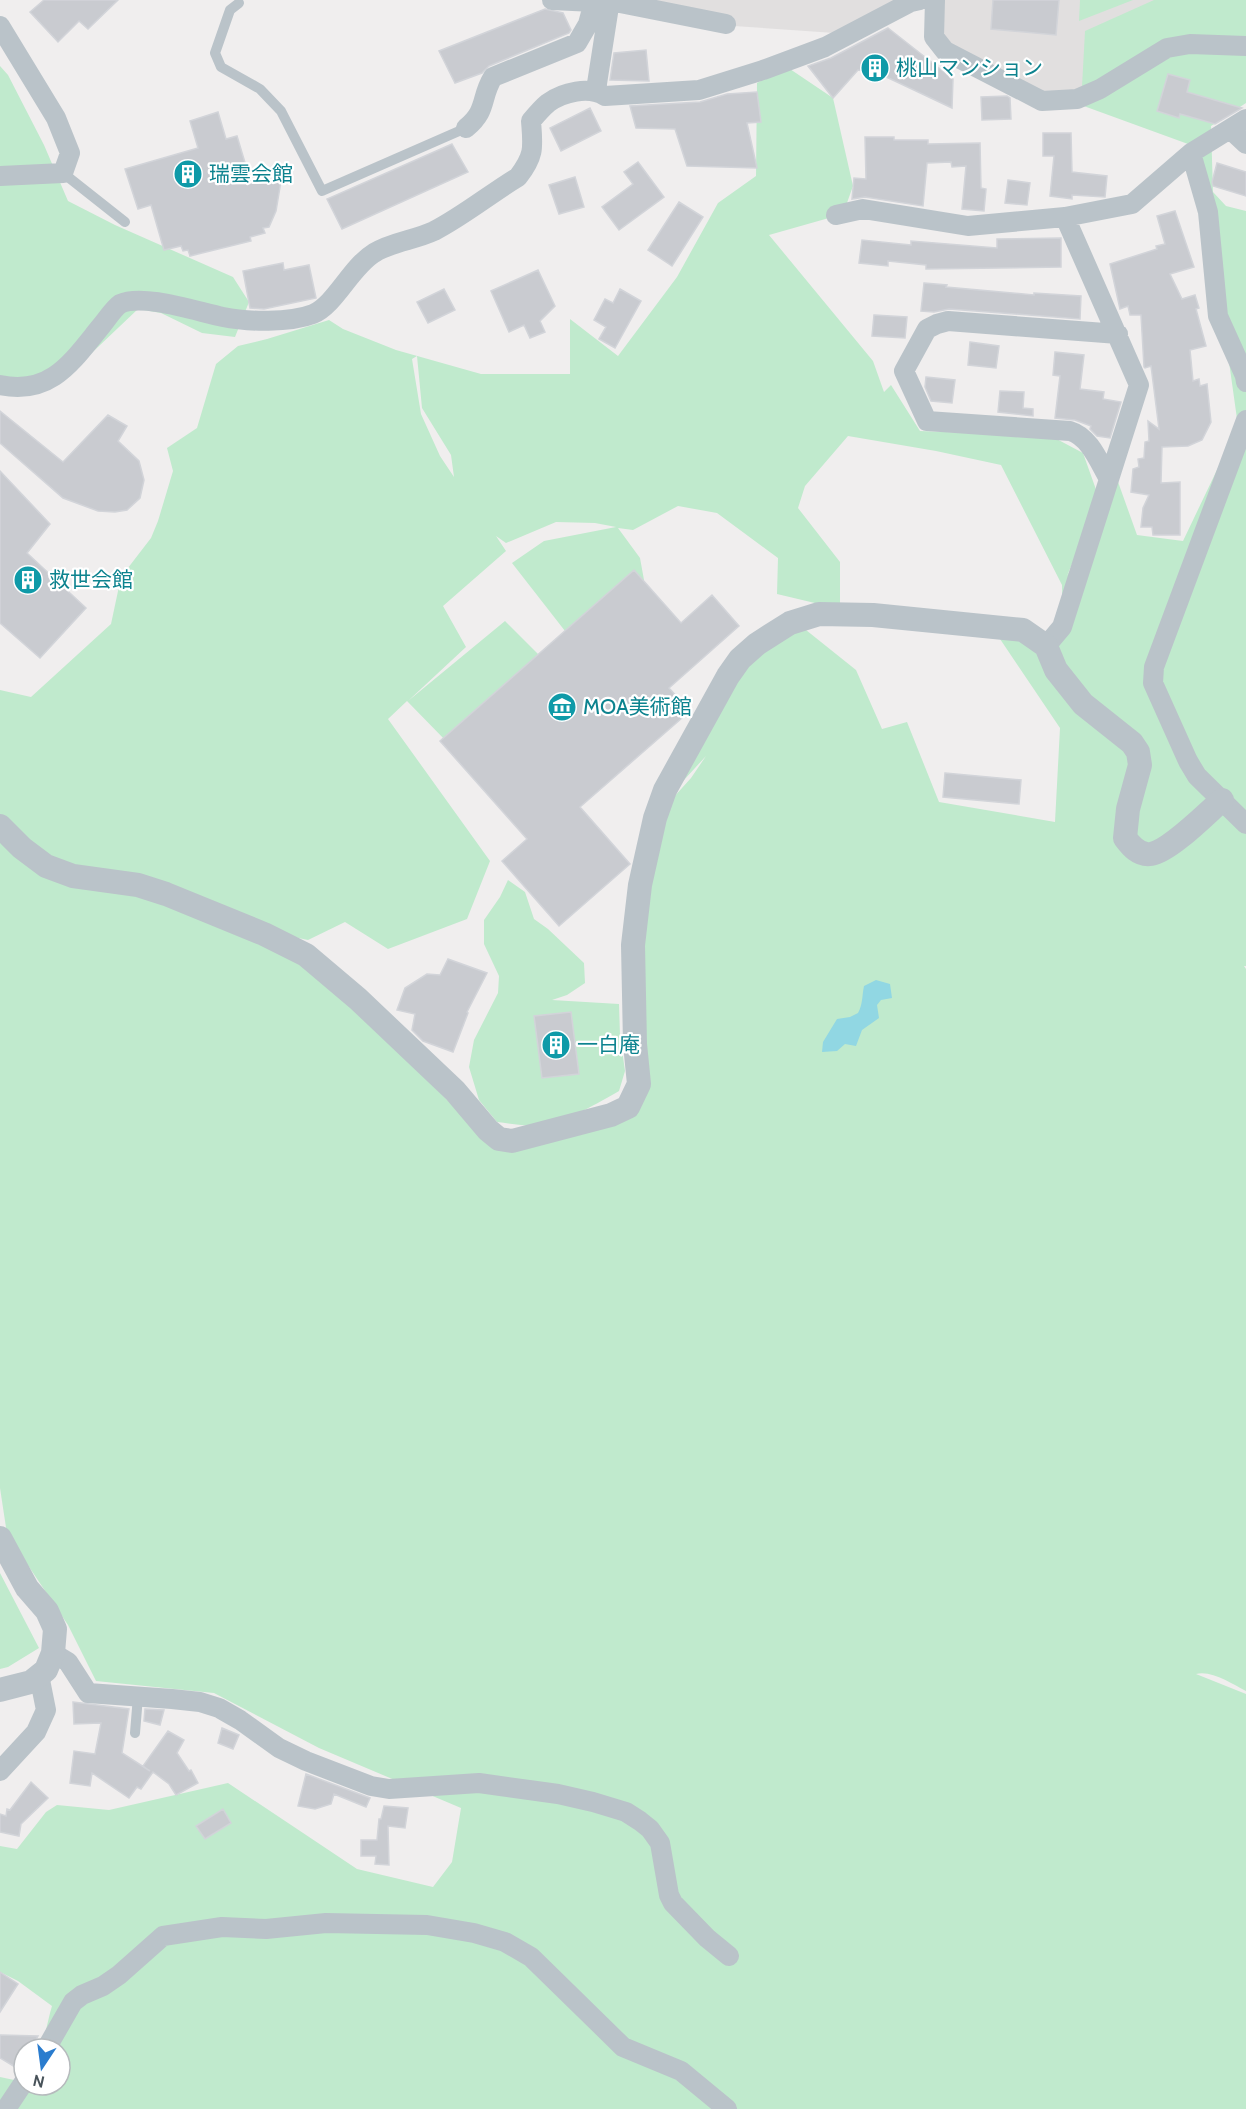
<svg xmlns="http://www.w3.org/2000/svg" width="1246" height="2109" viewBox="0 0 1246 2109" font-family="Cabin,'Noto Sans JP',sans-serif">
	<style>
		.education { fill: #e1dfdf }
		.green { fill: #c0eacd; fill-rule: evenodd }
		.water { fill: #91d7e3 }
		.building { fill: #c9cbd0; stroke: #d2d4d9; stroke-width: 1.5 }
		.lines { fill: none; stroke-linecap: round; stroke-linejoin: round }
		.service { stroke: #bac3c9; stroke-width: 10 }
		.minor { stroke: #bac3c9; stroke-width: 20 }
		.tertiary { stroke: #bac3c9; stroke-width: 24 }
		.labels { text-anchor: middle; stroke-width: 4.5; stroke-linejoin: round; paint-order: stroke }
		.culture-label { font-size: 21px; fill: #0d838f; stroke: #fff; text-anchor: start }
	</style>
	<rect width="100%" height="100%" fill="#f0eeee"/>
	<!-- education -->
	<path class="education" d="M610 0H921L849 34 734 26Z
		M935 0H1178L1082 88 1046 96 945 51Z"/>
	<!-- green -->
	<path class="green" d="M1080 0H1133L1079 21Z
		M1154 0H1246V103L1211 126 1213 192 1226 206 1246 211V966H1244L1246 969V1691C1232 1684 1212 1670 1196 1674L1246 1694V2109H0V2077L19 2081 24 2085H60V2049H38C47 2034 47 2022 52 2006L18 1981 0 1972V1846L17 1849 46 1812 57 1805 109 1810 228 1783 357 1869 433 1887 452 1862 461 1808 319 1748 214 1693 96 1681 68 1625 7 1534 0 1488V690L31 697 111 624 121 577 151 538 158 521 173 471 167 448 197 428 216 364 238 346 267 339 329 320 343 329 396 350 481 374H570V319L618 356 677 277 718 203 756 176 757 83 787 67 833 98 853 186 843 214 769 235 873 361 884 392 891 385 920 431 1051 436 1083 453 1099 498 1067 576 1117 479 1137 535 1183 541 1238 426 1208 212 1188 144 1081 105 1085 31ZM417 356 422 408 451 455 454 477 440 456 421 414 412 359ZM848 436 936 451 1001 465 1062 585 1063 641 996 633 1060 728 1055 822 939 802 907 722 882 729 856 670 801 626 728 676 673 792 706 756 691 778 655 818 639 926 625 1120 492 1145 350 1002 300 958 231 924 308 940 345 922 388 949 467 919 490 861 388 719 407 701 447 742 538 654 505 621 408 701 466 647 443 606 506 551 496 536 506 543 556 522 595 523 616 527 544 541 512 563 565 631 644 580 640 558 618 528 633 530 678 506 717 513 778 558 777 594 840 609V562L798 508 805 486Z
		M0 66 8 75 44 145 68 201 115 225 233 277 249 302 235 337 202 333 161 313 138 309 79 365 38 386 0 382Z
		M508 880 525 892 534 919 548 929 584 963 585 983 567 995 552 1000 619 1004 620 1036 625 1071 619 1091C600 1102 565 1122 545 1125 529 1127 513 1124 497 1122L479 1100 469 1067 474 1040 498 993 499 976 484 944V920L500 897Z
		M0 1573 39 1648 8 1667 0 1669Z"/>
	<!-- water -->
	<path class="water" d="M876 980 890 984 892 998 881 1000 877 1005 879 1018 862 1030 856 1046 845 1044 837 1051 822 1052 823 1042 837 1019 850 1017 858 1013C863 1004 862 995 864 986Z"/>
	<!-- building -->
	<path class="building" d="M44 0H118L88 29 79 21 58 42 30 12Z
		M993 0H1059L1056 35 991 29Z
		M545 9 563 13 571 30 569 33 489 66 482 73 455 83 439 51Z
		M888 28 953 79 952 108 880 74 858 70 833 98 808 66 831 58Z
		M646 50 649 81 610 80 614 53Z
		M1168 74 1190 80 1187 92 1242 108 1215 124 1180 114 1179 118 1157 111Z
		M757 92 761 122 747 123 757 168 687 166 675 129 636 128 630 106 700 102 727 94Z
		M1007 96 1010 98 1011 119 982 120 981 97Z
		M590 108 601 131 561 151 550 128Z
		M218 112 226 139 237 136 249 176 281 181 276 211 269 227 263 228 265 233 250 237 251 241 190 256 188 250 183 251 181 246 164 250 151 205 138 209 125 169 198 148 190 121Z
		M1043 133H1071L1072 172 1107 176 1105 197 1072 195V199L1050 196 1054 156H1043Z
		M865 137H894V140H928V144L980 143 981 188 986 189 984 211 962 209 966 166 952 167 951 162 927 163 923 206 865 197 852 199 854 178 866 179Z
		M452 144 468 172 342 229 327 199Z
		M638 162 664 197 619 230 602 207 633 184 624 172Z
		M1217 163 1246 172V196L1213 186 1212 182Z
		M575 177 584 207 559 214 549 185Z
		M1008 180 1030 183 1027 205 1005 203Z
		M679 202 703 217 672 266 648 250Z
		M1175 211 1194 267 1170 274 1182 299 1195 295 1199 308 1196 309 1206 346 1190 350 1193 381 1199 379 1200 386 1207 384 1211 422 1202 440 1188 446 1162 447 1161 483 1180 482V535H1153L1152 527H1141L1143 508 1149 495 1131 492 1133 469 1139 467 1138 459 1144 458 1145 442 1149 441 1148 421 1159 429 1151 366 1145 368 1144 367 1141 315H1130L1128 306 1120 309 1110 264 1157 249 1156 246 1165 244 1157 216Z
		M1061 238V267L926 269V265L888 261V266L859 263 862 240 911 245V241L997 248V239Z
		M283 263 284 270 309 265 316 298 264 309 250 308 243 271Z
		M538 270 555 306 540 321 545 332 530 338 524 325 509 332 491 291Z
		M924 283 947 285 946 287 1034 295V293L1081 296 1080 319 949 309 934 312 921 311Z
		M444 289 455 310 428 323 417 302Z
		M620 289 641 301 615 348 599 339 606 327 594 320 605 299 613 303Z
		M874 315 907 317 905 338 872 336Z
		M970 342 999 346 996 368 968 365Z
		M1055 352 1084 355 1080 389 1104 392 1103 399 1121 402 1110 438 1097 436 1090 429 1091 426 1075 420 1055 418 1060 376 1053 375Z
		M926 377 955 380 952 403 931 401 925 387Z
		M1000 391 1024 392 1023 408 1033 409V416L998 412Z
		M0 411 63 462 108 415 127 426 118 441 139 461 144 480 140 498 127 510 115 512 98 511 63 498 0 443Z
		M0 471 50 524 27 553 86 608 40 658 0 623Z
		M634 570 681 623 712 595 739 626 669 688 690 711 580 807 630 864 559 926 502 861 527 839 440 741Z
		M945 773 1021 780 1019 804 943 797Z
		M448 959 487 973 467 1012 468 1013 453 1052 423 1041 412 1030 415 1014 397 1010 405 988 427 974 440 975Z
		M571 1012 579 1074 542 1078 534 1016Z
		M73 1702 129 1709 122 1753 150 1771 143 1766 168 1731 184 1740 177 1753 189 1771 191 1770 198 1783 176 1795 169 1784 153 1772 141 1789 137 1787 129 1798 92 1773 90 1786 70 1783 74 1751 95 1754 101 1723 74 1724Z
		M145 1709 164 1710 160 1725 144 1721Z
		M222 1728 239 1735 233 1749 218 1743Z
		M306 1774 370 1798 366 1807 334 1794 331 1804 315 1809 298 1806Z
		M31 1782 48 1798 21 1824 19 1836 0 1832V1814L6 1816 7 1809 10 1810Z
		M384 1806 408 1808 405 1828 388 1826 389 1865 375 1864 376 1856H361V1840H377L379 1819H381Z
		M223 1809 231 1823 205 1839 196 1826Z
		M0 1972 18 1984 0 2012Z
		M0 2035 38 2036 31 2049H24V2068L17 2064 15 2067 0 2058Z"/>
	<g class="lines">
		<!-- service -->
		<path class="service" d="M239 3 230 10 215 53 221 67 260 89 281 111 322 191 466 128
			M63 173 125 222
			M135 1733 138 1696"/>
		<!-- minor -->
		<path class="minor" d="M552 0 594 2
			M935 0 934 37 945 51 1042 101 1077 99 1100 89 1167 48 1190 44 1246 46
			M0 26 56 118 70 153 63 173 0 176
			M596 90 610 0
			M466 128C488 110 480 98 493 77L577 43 588 24 594 2 610 1 726 24
			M1230 129 1246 144
			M1191 153 1208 212 1218 316 1245 376 1246 382
			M836 215 863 209 968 226 1065 217 1132 204 1191 153 1246 119
			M0 385C52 396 73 360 102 325 107 319 114 308 120 304 143 293 198 312 223 317 247 322 290 323 313 314 335 305 351 267 374 253 391 242 415 240 434 231 463 216 490 194 518 177 535 155 533 147 531 121 536 115 542 108 548 103 563 92 589 86 605 96L699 90 763 70 825 47 911 2 920 0
			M1246 420 1154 667 1153 683 1188 761 1197 776 1246 824
			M1109 479C1099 462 1090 437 1070 431L927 421 904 371 927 329 937 324 948 321 1118 334
			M1046 646 1062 627 1139 385 1065 217
			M53 1653 68 1662 88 1693 172 1699 200 1702 219 1708 240 1720 279 1748 306 1761 371 1786 389 1789 479 1783 558 1794 593 1802 626 1812 640 1821 650 1829 660 1843 669 1895 673 1903 707 1938 729 1956
			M0 1771 36 1732 46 1710 39 1675
			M46 2049 73 2002 82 1995 103 1986 119 1975 163 1936 222 1927 266 1929 326 1923 427 1925 474 1933 505 1942 531 1957 623 2047 681 2071 727 2109
			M6 2109 24 2082"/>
		<!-- tertiary -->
		<path class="tertiary" d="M0 826 22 848 46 866 73 876 138 885 166 894 264 934 306 955 358 999 455 1091 488 1130 499 1139 512 1141 611 1115 628 1107 639 1084 635 1044 633 945 640 885 655 818 665 790 728 676 740 659 757 644 790 623 819 614 873 615 1023 630 1046 646 1056 670 1083 704 1132 743 1138 752 1140 765 1128 809 1125 838C1131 846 1139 856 1151 854 1170 851 1207 813 1222 800
			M0 1538 27 1588 47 1611 55 1629 53 1653 46 1670 31 1682 0 1690"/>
	</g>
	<!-- icons -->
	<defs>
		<g id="building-disc" transform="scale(1.5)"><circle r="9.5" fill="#0f9aa8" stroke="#fff"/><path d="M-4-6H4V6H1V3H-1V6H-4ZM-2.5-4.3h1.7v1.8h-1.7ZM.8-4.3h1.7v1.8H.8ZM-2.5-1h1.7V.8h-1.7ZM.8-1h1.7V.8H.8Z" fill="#fff"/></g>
		<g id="museum-disc" transform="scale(1.5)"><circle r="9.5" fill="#0f9aa8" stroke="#fff"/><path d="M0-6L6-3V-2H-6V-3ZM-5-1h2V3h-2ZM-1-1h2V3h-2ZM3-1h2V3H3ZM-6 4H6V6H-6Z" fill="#fff"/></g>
	</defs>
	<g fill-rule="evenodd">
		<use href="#building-disc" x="875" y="68"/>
		<use href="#building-disc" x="188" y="174"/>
		<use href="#building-disc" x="28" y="580"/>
		<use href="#museum-disc" x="562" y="707"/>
		<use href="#building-disc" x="556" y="1045"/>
	</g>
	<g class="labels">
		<!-- culture labels -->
		<g class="culture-label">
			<text x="896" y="75">桃山マンション</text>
			<text x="209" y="181">瑞雲会館</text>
			<text x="49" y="587">救世会館</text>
			<text x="583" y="714">MOA美術館</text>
			<text x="577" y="1052">一白庵</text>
		</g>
	</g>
	<!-- north arrow -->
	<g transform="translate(42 2067) rotate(193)"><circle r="28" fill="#ffffff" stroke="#b6babd" stroke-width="1.5"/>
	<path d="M0-4.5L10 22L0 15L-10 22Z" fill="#2a7cce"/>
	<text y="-9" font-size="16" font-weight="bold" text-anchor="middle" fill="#485259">N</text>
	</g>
</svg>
